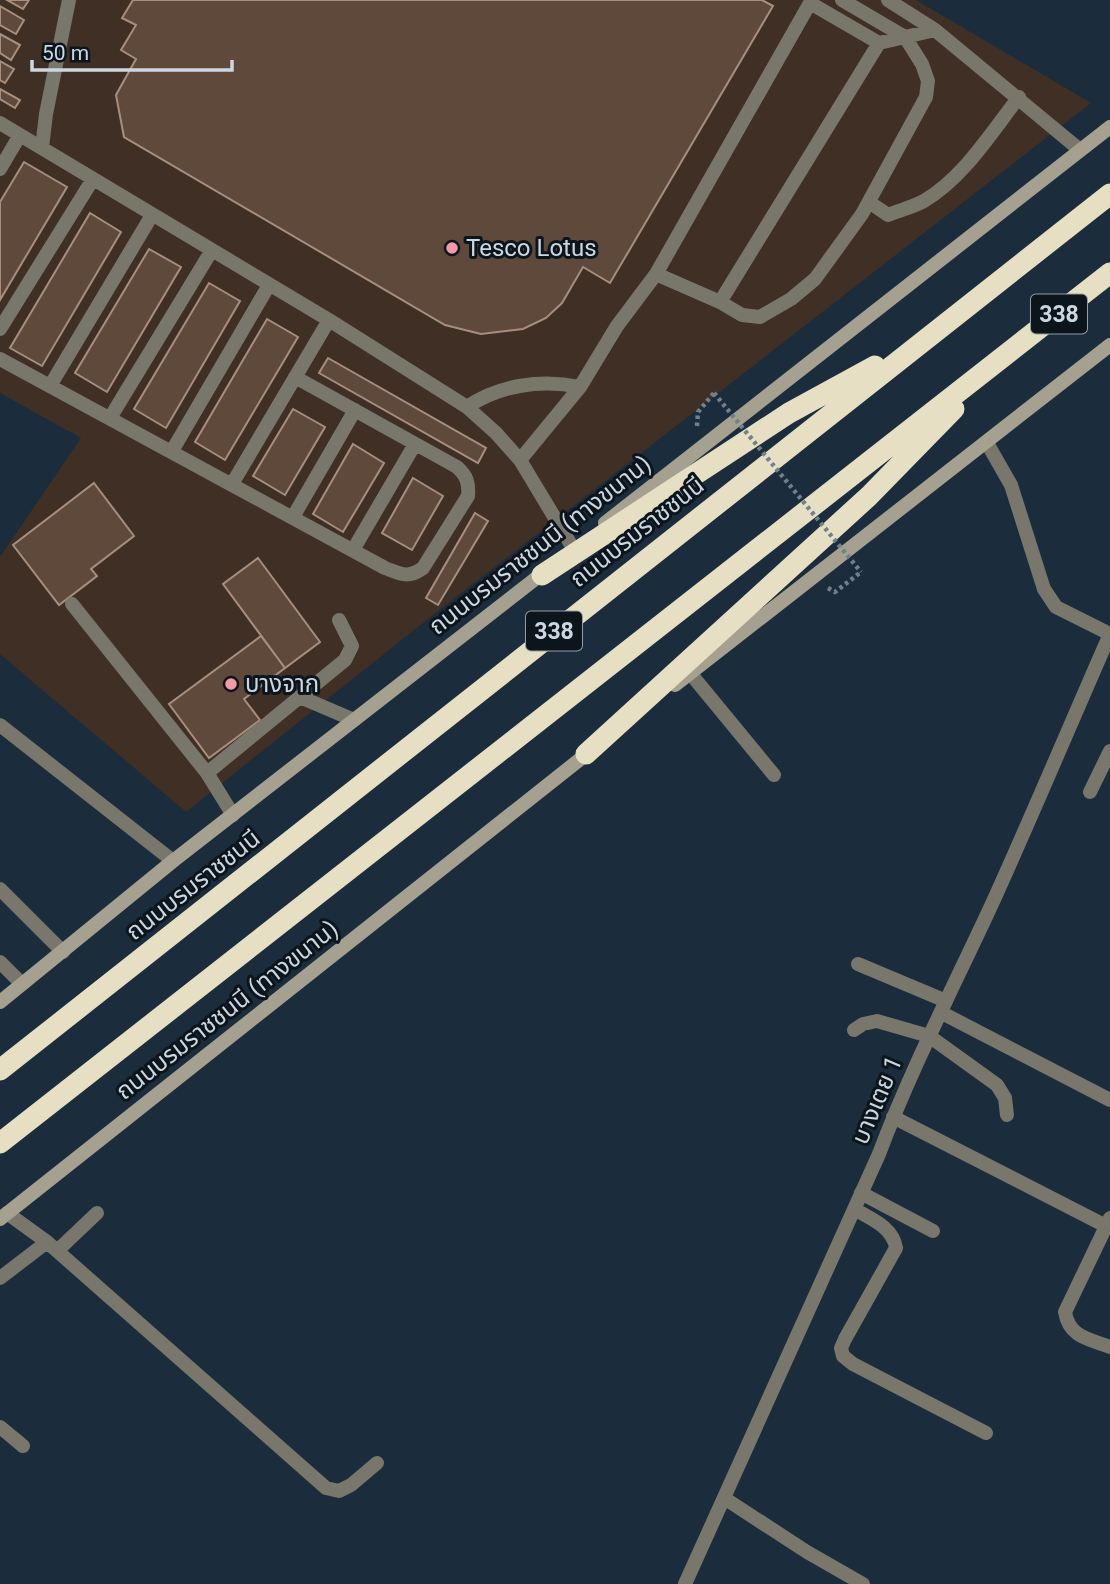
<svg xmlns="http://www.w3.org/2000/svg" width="1110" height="1584" viewBox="0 0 1110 1584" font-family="Roboto,'Noto Sans Thai',sans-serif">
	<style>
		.commercial { fill: #3f2f24 }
		.building { fill: #5f493b; stroke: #a78e7f; stroke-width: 2 }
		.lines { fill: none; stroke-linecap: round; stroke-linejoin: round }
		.path { stroke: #71808d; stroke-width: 4.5; stroke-dasharray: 3.5 3.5; stroke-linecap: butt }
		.lane { stroke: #79766b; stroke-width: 14 }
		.street { stroke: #79766b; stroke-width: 14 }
		.secondary { stroke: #a5a08f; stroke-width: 14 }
		.highway { stroke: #e6dfc3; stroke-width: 21 }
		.path-bridge { stroke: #71808d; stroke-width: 4.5; stroke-dasharray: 3.5 3.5; stroke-linecap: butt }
		.poi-dot { fill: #f39aa7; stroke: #0d151c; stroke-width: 2.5 }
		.labels { text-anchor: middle; stroke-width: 6; stroke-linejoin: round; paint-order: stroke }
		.shield { fill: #0d151c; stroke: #929da6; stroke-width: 2 }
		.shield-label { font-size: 23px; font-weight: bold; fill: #cbd7e1 }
		.poi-label { font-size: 24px; fill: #cbd7e1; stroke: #0d151c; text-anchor: start }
		.street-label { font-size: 24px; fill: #cbd7e1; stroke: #0d151c }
	</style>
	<rect width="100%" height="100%" fill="#1b2d3d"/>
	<!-- commercial -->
	<path class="commercial" d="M0 0H916L1091 103 419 626 186 812 0 654V557L81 438 0 393Z"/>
	<!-- building -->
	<path class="building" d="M7 0H29L23 9Z
		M133 0H762L773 6 610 283 583 267 562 303 546 318 523 329 481 334 445 325 124 137 116 95 136 59 121 50 136 25 122 18Z
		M0 6 24 20 16 34 0 25Z
		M0 34 20 45 11 60 0 53Z
		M0 61 14 69 5 83 0 80Z
		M0 89 20 100 15 108 0 99Z
		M24 162 67 187 0 300V202Z
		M90 213 121 232 42 366 10 348Z
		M149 249 181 267 107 392 75 373Z
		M209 283 240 301 166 428 134 409Z
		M267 319 298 337 225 460 195 442Z
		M328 358 486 448 478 463 319 373Z
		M293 409 325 427 285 495 253 476Z
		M353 444 384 463 343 532 313 514Z
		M413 478 443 496 412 550 382 533Z
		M94 483 134 536 91 569 97 576 59 605 13 545Z
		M475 513 488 521 438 605 426 598Z
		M258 558 320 642 285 668 223 584Z
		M261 636 285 668 244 699 260 720 209 758 169 704Z"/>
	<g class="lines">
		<!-- path -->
		<path class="path" d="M697 426 698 412 714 393
			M828 588 835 592 861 572"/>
		<!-- lane -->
		<path class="lane" d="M888 0 935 30
			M0 123 329 320 467 407 496 433 520 460 580 387 617 326 656 274 810 3 879 43 935 30 1080 150
			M42 148 46 114 69 0
			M0 169 20 135
			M869 202 888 215C900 210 913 207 924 201 964 177 991 133 1019 97
			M656 274 720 302 879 43
			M720 302 742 315 760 317 791 299 815 279 862 214 926 97 928 81 922 64 905 37 842 0
			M0 329 93 179
			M0 359 385 568C401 574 408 579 423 568L468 496C469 483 467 476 457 467L295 377
			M50 386 152 215
			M467 407C499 385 541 379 580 387
			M110 418 212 250
			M172 451 269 285
			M520 460 573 548
			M232 484 329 320
			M293 517 355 410
			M353 550 415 444
			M72 604 207 773
			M690 673 774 775
			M300 697 354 720
			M1090 792 1110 751
			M233 815 207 773 345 660 352 646 339 620
			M858 964 946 1001
			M854 1030 863 1024 877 1021 929 1036 997 1085 1005 1098 1007 1115
			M893 1117 1106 1226
			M861 1193 933 1231
			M7 1213 47 1242 326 1488 339 1491 351 1485 377 1463
			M1110 1218 1065 1312C1069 1337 1089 1339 1110 1347
			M57 1251 97 1213
			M0 1278 47 1242
			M0 1427 23 1446"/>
		<!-- street -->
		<path class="street" d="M987 443 1011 485 1044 589 1056 607 1110 634
			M0 725 173 861
			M0 889 63 952
			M0 962 22 984
			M942 1013 1110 1100
			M854 1209C871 1219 893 1227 896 1248L845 1339 841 1348 843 1356 853 1364 986 1433
			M724 1498 807 1552 863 1584
			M685 1584 879 1154C911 1069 953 988 991 906 1032 816 1070 725 1110 634"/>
		<!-- secondary -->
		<path class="secondary" d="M605 523 1110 127
			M675 685 1110 345
			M0 1002 173 861 548 569
			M0 1219 593 749"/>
		<!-- highway -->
		<path class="highway" d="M542 575 789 413 875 366
			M586 754 869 496 954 409
			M0 1070 1110 194
			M0 1143 1110 273"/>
		<!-- path-bridge -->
		<path class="path-bridge" d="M714 393 861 572"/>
	</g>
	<!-- markers -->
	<g class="poi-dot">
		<circle cx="452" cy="248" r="7"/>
		<circle cx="231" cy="684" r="7"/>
	</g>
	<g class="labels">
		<!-- shield labels -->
		<g class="shield">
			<rect x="1031" y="294.5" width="56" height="39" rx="5"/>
			<rect x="526" y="611.5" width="56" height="39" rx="5"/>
		</g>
		<g class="shield-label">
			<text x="1059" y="322">338</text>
			<text x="554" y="639">338</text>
		</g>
		<!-- poi labels -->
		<g class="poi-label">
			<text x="466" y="256">Tesco Lotus</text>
			<text x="245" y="692">บางจาก</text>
		</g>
		<!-- street labels -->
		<g class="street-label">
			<text transform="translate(637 532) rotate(-38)" y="8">ถนนบรมราชชนนี</text>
			<text transform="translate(540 545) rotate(-38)" y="8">ถนนบรมราชชนนี (ทางขนาน)</text>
			<text transform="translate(193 885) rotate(-38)" y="8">ถนนบรมราชชนนี</text>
			<text transform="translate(227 1010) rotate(-38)" y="8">ถนนบรมราชชนนี (ทางขนาน)</text>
			<text transform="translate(877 1100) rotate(-67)" y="8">บางเตย 1</text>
		</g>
	</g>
	<!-- scale -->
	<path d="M32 60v10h200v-10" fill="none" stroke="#cbd7e1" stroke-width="3.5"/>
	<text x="42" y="60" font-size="21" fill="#cbd7e1" stroke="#0d151c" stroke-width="5" paint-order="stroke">50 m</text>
</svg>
